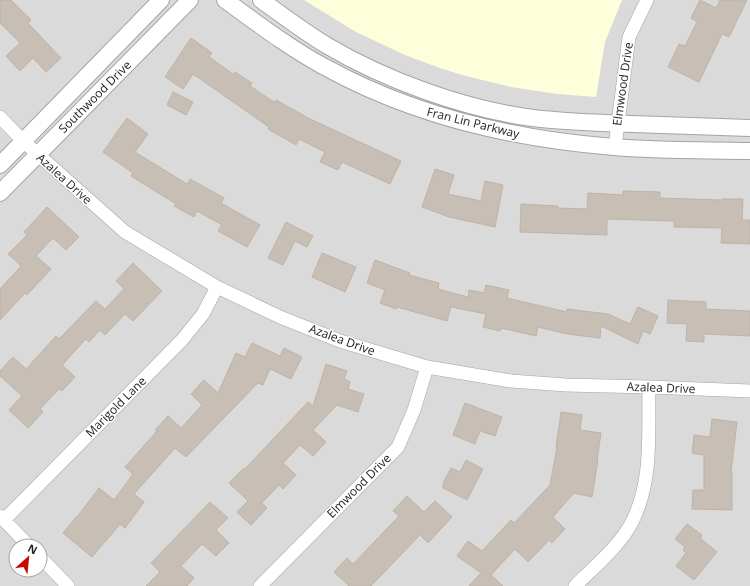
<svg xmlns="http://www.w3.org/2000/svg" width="750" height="586" viewBox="0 0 750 586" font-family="'Open Sans',sans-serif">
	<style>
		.residential { fill: #dbdada; fill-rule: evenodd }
		.education { fill: #fdffdb }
		.building { fill: #c7beb5; stroke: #c2b2a3 }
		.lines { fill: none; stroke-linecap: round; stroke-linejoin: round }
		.minor-casing { stroke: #a4a4a4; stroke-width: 14 }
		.tertiary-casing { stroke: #a4a4a4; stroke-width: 18 }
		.minor { stroke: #fff; stroke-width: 13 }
		.tertiary { stroke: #fff; stroke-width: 16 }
		.labels { text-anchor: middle; stroke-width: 3; stroke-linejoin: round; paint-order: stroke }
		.street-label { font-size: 12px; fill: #1d1d1d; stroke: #fff }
	</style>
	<rect width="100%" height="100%" fill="#efebe2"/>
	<!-- residential -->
	<path class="residential" d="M0 0H750V586H0ZM16 546H40V570H16Z"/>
	<!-- education -->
	<path class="education" d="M304 0H622L605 42 596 97 557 94 511 87 462 75 437 67 405 55 356 32Z"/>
	<!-- building -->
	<path class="building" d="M0 0H11L31 20 28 23 61 58 46 72 33 58 20 71 6 56 20 43 0 23Z
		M700 0 716 8 720 0H747L729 37 722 34 699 82 668 67 679 44 685 46 697 22 691 18Z
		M191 38 212 53 209 57 233 74 235 72 252 83 250 86 274 102 276 100 310 119 401 161 390 184 342 162 338 170 320 162 325 152 299 139 296 145 268 129 269 127 193 74 183 89 165 77Z
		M173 92 193 102 186 115 167 105Z
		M127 118 148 134 135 152 187 184 190 179 224 198 221 203 260 225 247 247 218 231 222 225 197 211 194 217 174 206 176 204 131 176 133 173 103 152Z
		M435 169 454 175 448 194 481 201 485 181 503 185 495 227 449 217 422 207Z
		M623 191 660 192V198L722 200V199H743L742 220H750V244L721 243 722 228 674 227V221L607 219V235L520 232 521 204 558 206V208L587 209 588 193 623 195Z
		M47 207 79 237 66 250 53 238 36 256 51 269 27 295 25 293 0 320V289L21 266 8 254 27 235 24 232Z
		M286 222 313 236 307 247 295 241 283 265 268 258Z
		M322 253 356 267 345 292 312 277Z
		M375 260 410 273 409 275 439 283 438 289 468 297 469 290 484 293 486 285 509 290 507 298 567 312V309L608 314 630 324 638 307 658 316 650 334 643 331 638 344 601 326 600 338 567 334 538 327 536 336 501 328 500 331 483 327 486 314 451 307 447 321 397 307 396 309 380 303 385 290 367 283Z
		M133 263 162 291 133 321 125 314 105 335 100 330 89 342 86 339 62 365 75 377 62 391 59 389 40 409 43 412 28 428 9 410 22 396 0 376V371L13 357 26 369 56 336 59 339 96 301 105 309 124 289 116 281Z
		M668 300 706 302V309L750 311V336L704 334V342L686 341 687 324 667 323Z
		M252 343 280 356 284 348 302 357 291 379 270 369 263 385 258 383 186 457 175 448 134 494 144 502 125 528 120 524 92 557 63 533 77 516V517L99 488 114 500 133 474 125 467 157 431 155 430 168 416 181 428 202 405 191 394 204 380 218 393 236 353 245 357Z
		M326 364 347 371 344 379 350 382 348 389 364 394 358 412 337 405 313 430 326 442 313 456 300 445 283 463 296 475 283 489 279 485 262 503 267 508 251 525 237 512 248 501 229 483 244 468 245 469 308 402 313 406Z
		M465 403 502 417 495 436 480 431 475 444 453 435Z
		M561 412 582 415 580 430 601 433 597 460H598L592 497 574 493 553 517 565 529 552 543 549 540 528 562 515 549 491 575 503 586H469L481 573 457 556 468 541 482 551 511 520 514 523 550 485 557 447H556Z
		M712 419 737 422 731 472H732V510L692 509 693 490H704V455L692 453 694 435 710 437Z
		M466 460 483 469 467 500 443 488V483L451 468 460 472Z
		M407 496 424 512 435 501 452 517 428 543 420 535 371 586H349L334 572 347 558 353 564 399 516 393 511Z
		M210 502 228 518 216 530 229 543 216 556 202 544 181 566 194 578 187 586H146L160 572 151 563Z
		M687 524 702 535 700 538 717 552 694 580 676 566 686 553 683 550 685 547 675 539Z"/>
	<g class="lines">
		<!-- minor casing -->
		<g class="minor-casing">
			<path id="minor" d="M0 117 23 141 125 232 217 287 280 317 340 341 427 367 511 381 566 385 649 387 750 391
				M615 147 629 37 647 0
				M0 516 29 546
				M4 520 182 340 203 314 217 287
				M40 557 68 586
				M260 586 398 447 414 410 427 367
				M575 586C594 567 622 544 633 520 653 479 648 431 649 387"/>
		</g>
		<!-- tertiary casing -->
		<g class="tertiary-casing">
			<path id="tertiary" d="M225 0C257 23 288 47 323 66 413 116 512 139 614 147 659 151 705 150 750 151
				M261 0C282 15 303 31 326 45 385 80 464 109 533 118 566 122 599 123 632 124 671 125 711 127 750 128
				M0 165 161 0
				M0 193 190 0"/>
		</g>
		<!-- minor -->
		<use href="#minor" class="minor"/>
		<!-- tertiary -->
		<use href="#tertiary" class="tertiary"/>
	</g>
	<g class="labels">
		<!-- street labels -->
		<g class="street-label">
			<text transform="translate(623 84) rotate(-82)" y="4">Elmwood Drive</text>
			<text transform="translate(95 97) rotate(-45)" y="4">Southwood Drive</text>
			<text transform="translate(473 123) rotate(14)" y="4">Fran Lin Parkway</text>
			<text transform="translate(64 179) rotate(42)" y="4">Azalea Drive</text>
			<text transform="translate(342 340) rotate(20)" y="4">Azalea Drive</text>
			<text transform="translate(661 388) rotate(2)" y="4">Azalea Drive</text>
			<text transform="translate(116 407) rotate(-45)" y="4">Marigold Lane</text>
			<text transform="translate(359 486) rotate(-45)" y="4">Elmwood Drive</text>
		</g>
	</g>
	<!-- north arrow -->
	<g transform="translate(28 558) rotate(27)"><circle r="19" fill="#ffffff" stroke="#a5a5a5"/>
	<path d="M0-3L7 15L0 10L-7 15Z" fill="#ca0a00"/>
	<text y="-6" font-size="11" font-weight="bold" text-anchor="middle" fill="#1d1d1d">N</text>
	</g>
</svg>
